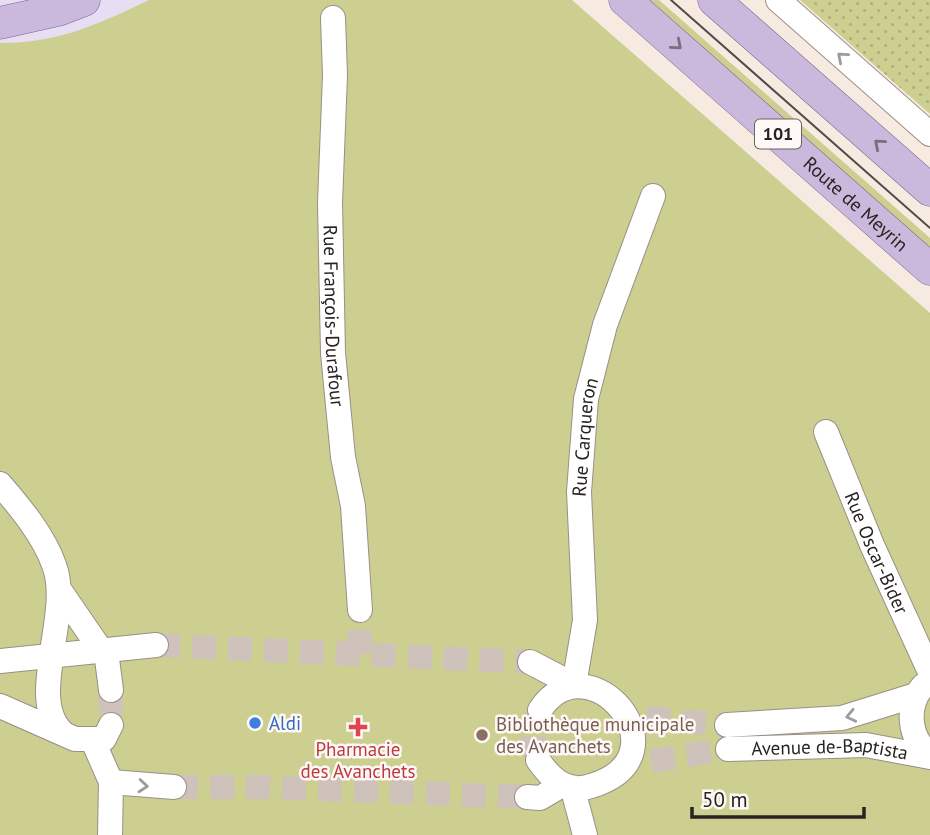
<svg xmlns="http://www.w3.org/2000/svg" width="930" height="835" viewBox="0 0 930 835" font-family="'PT Sans',sans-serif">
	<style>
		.commercial { fill: #e8def3 }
		.green { fill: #cccf90 }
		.garden { fill: url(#garden-dots) }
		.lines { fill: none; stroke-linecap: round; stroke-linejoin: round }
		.minor-tunnel { stroke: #cec2ba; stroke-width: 24; stroke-dasharray: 24 12; stroke-linecap: butt }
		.minor-casing { stroke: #9a8f86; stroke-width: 26 }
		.major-casing { stroke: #7b658d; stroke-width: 33 }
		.minor { stroke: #fff; stroke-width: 24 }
		.major { stroke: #cab8dd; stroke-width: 32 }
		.tram { stroke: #514b47; stroke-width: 2 }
		.oneway { stroke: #796e7e }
		.oneway2 { stroke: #9e9c9b }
		.shop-dot { fill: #3f7fe0; stroke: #fef9f6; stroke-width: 2.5 }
		.health-dot { fill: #e0444e; stroke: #fef9f6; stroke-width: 2.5 }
		.education-dot { fill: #8d6e63; stroke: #fef9f6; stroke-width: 2.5 }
		.labels { text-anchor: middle; stroke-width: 5; stroke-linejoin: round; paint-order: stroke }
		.shield { fill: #fef9f6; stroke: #686360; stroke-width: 2 }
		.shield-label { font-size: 18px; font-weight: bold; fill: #282320 }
		.street-label { font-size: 19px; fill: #282320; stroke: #fef9f6 }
		.shop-label { font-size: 19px; fill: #366cbe; stroke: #fef9f6; text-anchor: start }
		.education-label { font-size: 19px; fill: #785e54; stroke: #fef9f6; text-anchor: start }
		.health-label { font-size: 19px; fill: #be3a42; stroke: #fef9f6 }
	</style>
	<defs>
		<pattern id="garden-dots" width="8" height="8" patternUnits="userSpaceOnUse" patternTransform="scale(1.75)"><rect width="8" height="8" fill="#cccf90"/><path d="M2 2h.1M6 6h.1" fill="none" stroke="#afb17c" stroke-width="1.8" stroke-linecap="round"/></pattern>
	</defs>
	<rect width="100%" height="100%" fill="#f7eae1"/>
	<!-- commercial -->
	<path class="commercial" d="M0 0H149L89 29 34 43H0Z"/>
	<!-- green -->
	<path class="green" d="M149 0H572L930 313V835H0V43C58 43 97 25 149 0Z
		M643 0H659L930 238V252Z"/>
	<!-- garden -->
	<path class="garden" d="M800 0H930V114Z"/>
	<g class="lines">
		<!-- minor-tunnel -->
		<path class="minor-tunnel" d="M156 645 530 662
			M359 654 360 610
			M111 690V725
			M646 718 727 725
			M538 760C532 741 532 729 540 710
			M651 761 728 749
			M174 787H262L527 797"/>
		<!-- minor casing -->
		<g class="minor-casing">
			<g id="minor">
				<path d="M778 0 930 134"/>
				<path id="s1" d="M333 18 335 75 330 203 333 353 343 457 353 506 360 610"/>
				<path id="s2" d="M826 432 872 545 930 672"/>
				<path d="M0 484C20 507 44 536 54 565 73 613 26 698 62 732"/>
				<path d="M59 589 107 659 111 690"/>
				<path d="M0 661 156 645"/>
				<path id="s3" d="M530 662 574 685 585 620 579 492 586 399 605 325 653 196"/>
				<path d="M923 686C906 706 908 738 930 754"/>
				<path d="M0 706 75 739H104L111 725"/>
				<path d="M727 725 842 718 916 695"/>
				<path d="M93 741 111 782 110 835"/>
				<path id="s4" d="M728 749 866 745 930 757"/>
				<path d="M538 760C551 779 567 794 591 786 691 756 588 636 540 710"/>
				<path d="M111 782 174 787"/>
				<path d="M573 790 585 835"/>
				<path d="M527 797 540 798 562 785"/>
			</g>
		</g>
		<!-- major casing -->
		<g class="major-casing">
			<g id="major">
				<path id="s5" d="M625 0 930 269"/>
				<path d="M714 0 930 190"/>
				<path d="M0 23 58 10 84 0"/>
			</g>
		</g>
		<!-- minor -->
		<use href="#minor" class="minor"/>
		<!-- major -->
		<use href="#major" class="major"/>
		<!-- tram -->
		<path class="tram" d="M671 0 930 228"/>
	</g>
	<!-- one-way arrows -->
	<defs><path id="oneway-chevron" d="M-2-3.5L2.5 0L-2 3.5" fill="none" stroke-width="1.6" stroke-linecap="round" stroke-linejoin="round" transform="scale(1.75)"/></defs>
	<g class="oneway">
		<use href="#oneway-chevron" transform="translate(677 45) rotate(41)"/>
		<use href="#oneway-chevron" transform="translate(879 144) rotate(-139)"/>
	</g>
	<g class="oneway2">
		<use href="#oneway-chevron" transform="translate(842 57) rotate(-139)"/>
		<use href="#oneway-chevron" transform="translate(851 716) rotate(168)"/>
		<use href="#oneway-chevron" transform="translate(143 786) rotate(5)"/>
	</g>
	<!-- markers -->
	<circle class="shop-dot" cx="255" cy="723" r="7"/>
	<path class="health-dot" d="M354.5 716.5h7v7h7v7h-7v7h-7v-7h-7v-7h7z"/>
	<circle class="education-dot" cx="482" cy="735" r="7"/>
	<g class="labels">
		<!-- shield labels -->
		<rect class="shield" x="755" y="119.5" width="46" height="29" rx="5"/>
		<g class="shield-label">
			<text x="778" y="140">101</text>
		</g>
		<!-- street labels -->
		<g class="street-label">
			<text dy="7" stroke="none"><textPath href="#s5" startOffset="308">Route de Meyrin</textPath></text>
			<text dy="7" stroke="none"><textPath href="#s1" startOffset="298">Rue François-Durafour</textPath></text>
			<text dy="7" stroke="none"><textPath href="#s3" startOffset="299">Rue Carqueron</textPath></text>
			<text dy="7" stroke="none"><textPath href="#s2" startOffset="131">Rue Oscar-Bider</textPath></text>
			<text dy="7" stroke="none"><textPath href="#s4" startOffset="102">Avenue de-Baptista</textPath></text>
		</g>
		<!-- shop labels -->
		<g class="shop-label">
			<text x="269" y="730">Aldi</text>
		</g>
		<!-- education labels -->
		<g class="education-label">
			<text x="496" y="731">Bibliothèque municipale<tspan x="496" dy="22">des Avanchets</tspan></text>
		</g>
		<!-- health labels -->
		<g class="health-label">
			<text x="358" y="756">Pharmacie<tspan x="358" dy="22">des Avanchets</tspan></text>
		</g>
	</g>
	<!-- scale -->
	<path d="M692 807v10h172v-10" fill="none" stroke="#282320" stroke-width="3.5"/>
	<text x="702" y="807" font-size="21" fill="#282320" stroke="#fef9f6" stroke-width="5" paint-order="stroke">50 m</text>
</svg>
